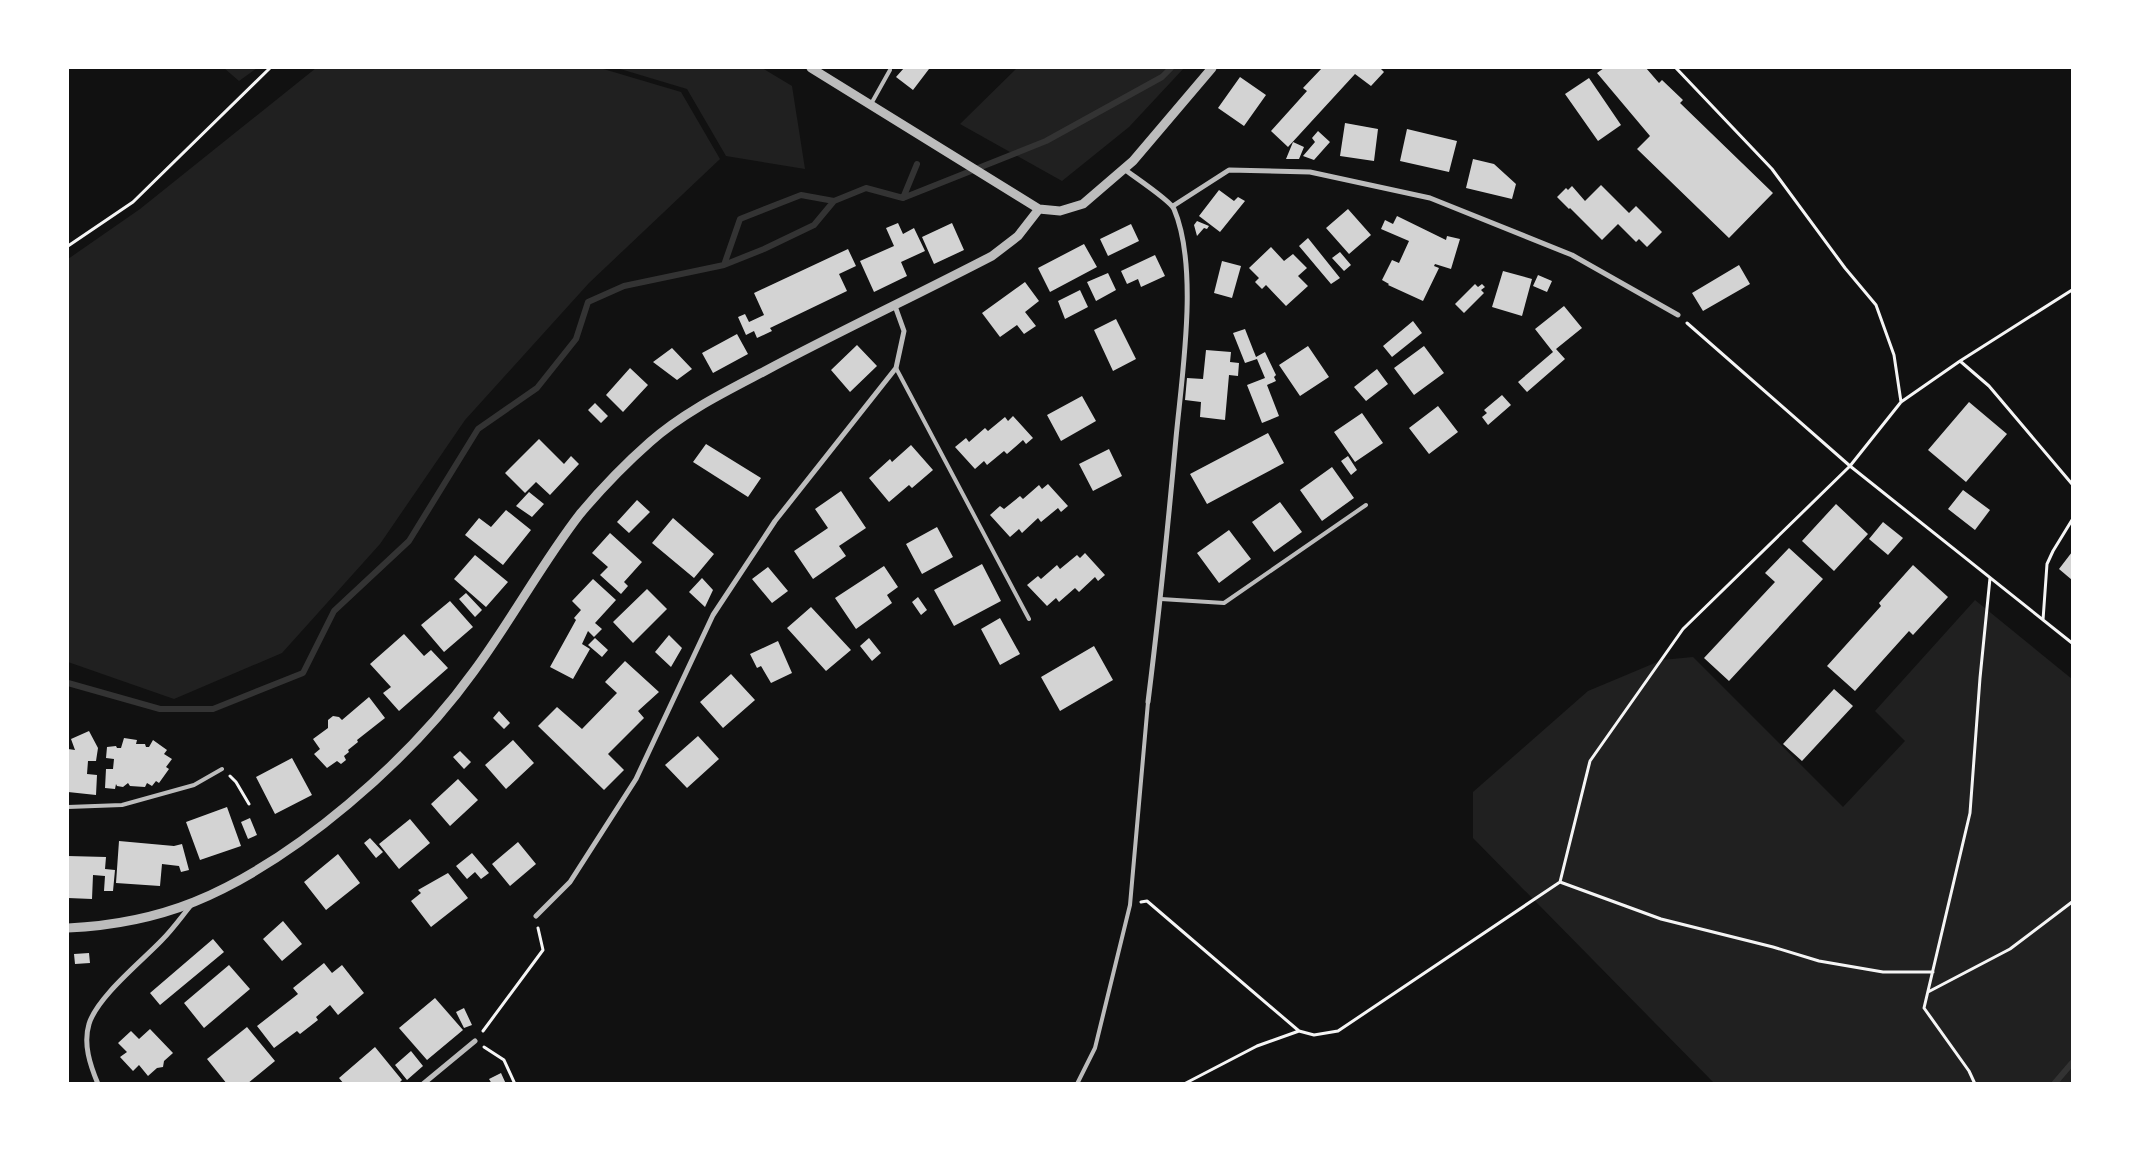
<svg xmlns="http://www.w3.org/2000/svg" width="2140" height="1151" viewBox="0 0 2140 1151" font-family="'Space Grotesk',sans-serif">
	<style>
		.green { fill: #202020 }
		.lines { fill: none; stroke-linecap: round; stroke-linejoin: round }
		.stream { stroke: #333; stroke-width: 6 }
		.building { fill: #d3d3d3 }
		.path { stroke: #f5f5f5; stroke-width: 3 }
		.service { stroke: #bcbcbc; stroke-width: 4 }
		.minor { stroke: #bcbcbc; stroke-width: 5 }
		.tertiary { stroke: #bcbcbc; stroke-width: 9 }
	</style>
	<rect width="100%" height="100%" fill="#111"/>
	<!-- green -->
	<path class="green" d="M224 68H257L239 81Z
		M316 68H600L681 92 720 159 589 283 465 420 380 544 282 653 174 699 68 662V259L140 209Z
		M617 68H762L792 86 805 169 726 156 687 89Z
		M1017 68H1184L1129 127 1062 181 960 124Z
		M1975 600 2072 679V1083H1714L1473 838V792L1588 691 1662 660 1693 657 1843 807 1905 741 1875 711Z"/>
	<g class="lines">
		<!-- stream -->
		<path class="stream" d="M903 198 917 164
			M724 265 740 219 801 195 834 201
			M68 683 160 709H213L303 673 334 611 409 541 478 429 537 388 576 339 588 302 624 286 724 265 764 249 814 225 834 201 866 188 903 198 1046 141 1162 77 1171 68
			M2054 1084 2072 1063"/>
	</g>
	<!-- building -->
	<path class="building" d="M904 68H927L929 69 913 90 896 77Z
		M1322 68H1380L1384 72 1371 86 1355 74 1288 147 1271 131 1307 91 1303 88Z
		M1604 68H1646L1659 83 1662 80 1683 100 1680 103 1773 193 1729 238 1637 149 1650 136 1597 73Z
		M1240 77 1266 95 1244 126 1218 108Z
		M1589 78 1621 125 1598 141 1565 94Z
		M1345 123 1378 129 1374 161 1340 156Z
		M1407 129 1457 141 1449 172 1400 161Z
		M1318 131 1330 142 1314 160 1303 156 1315 142 1312 138Z
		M1293 142 1304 147 1299 159H1286Z
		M1473 159 1494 164 1516 184 1512 199 1466 188Z
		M1601 185 1629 213 1636 206 1662 232 1647 247 1639 239 1636 242 1618 224 1602 240 1570 208 1569 209 1557 197 1566 188 1568 190 1572 186 1585 201Z
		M1219 190 1234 201 1238 197 1245 201 1220 232 1199 216Z
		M1348 209 1371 235 1349 254 1326 228Z
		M1397 216 1446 240 1447 236 1460 239 1451 269 1435 264 1434 266 1439 268 1423 301 1388 285 1389 284 1382 280 1392 260 1399 263 1409 241 1381 229 1385 220 1393 224Z
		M1197 221 1209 226 1207 229 1204 228 1197 236 1194 225Z
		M898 223 903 234 914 228 925 251 901 262 907 276 874 292 860 261 894 246 886 228Z
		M952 223 964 250 934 264 922 237Z
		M1131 224 1139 241 1108 256 1100 239Z
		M1308 238 1340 278 1331 284 1299 246Z
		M1084 244 1097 267 1050 292 1038 268Z
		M1271 247 1284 261 1293 254 1307 268 1298 276 1308 286 1286 306 1266 285 1262 289 1255 282 1259 278 1249 268Z
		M848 249 856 266 839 274 847 291 770 328 772 331 757 338 754 331 746 335 738 317 745 314 749 322 764 315 754 293Z
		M1340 252 1351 265 1344 271 1332 258Z
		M1155 255 1165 276 1141 287 1138 279 1127 284 1121 271Z
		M1222 261 1241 266 1232 298 1214 293Z
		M1739 265 1750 284 1703 311 1692 293Z
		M1503 271 1532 279 1522 316 1492 307Z
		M1108 273 1116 290 1096 301 1087 282Z
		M1538 275 1552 281 1547 292 1533 286Z
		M1025 282 1039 301 1025 312 1036 326 1024 334 1017 325 1000 337 982 313Z
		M1475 284 1478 287 1482 284 1485 287 1481 290 1484 293 1464 313 1455 304Z
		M1080 290 1088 307 1065 319 1058 301Z
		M1564 306 1582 328 1556 349 1565 359 1527 392 1518 382 1553 352 1535 329Z
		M1116 319 1136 359 1113 371 1094 330Z
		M1413 321 1422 333 1392 357 1383 346Z
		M1245 329 1256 357 1265 352 1276 375 1274 377 1276 381 1267 385 1279 416 1262 423 1247 385 1265 378 1257 359 1245 363 1233 333Z
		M737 334 748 354 713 373 702 353Z
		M857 345 877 366 850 392 831 370Z
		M1308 346 1329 377 1300 396 1279 365Z
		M1424 346 1444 373 1414 395 1394 368Z
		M672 348 692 369 677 380 653 362Z
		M1206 350 1231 352 1230 362 1239 363 1238 376 1229 375 1225 420 1200 417 1201 402 1185 400 1187 378 1203 379Z
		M630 368 648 385 623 412 606 395Z
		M1377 369 1388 384 1366 401 1354 387Z
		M1502 395 1511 405 1488 425 1482 417 1487 413 1484 410Z
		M1082 396 1096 421 1061 441 1047 415Z
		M1969 402 2007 434 1966 482 1928 450Z
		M595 403 608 416 601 423 588 410Z
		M1438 406 1458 432 1429 454 1409 428Z
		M1362 413 1383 443 1355 462 1334 432Z
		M1013 416 1033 438 1026 444 1023 440 1007 454 1004 451 987 465 984 461 975 469 955 447 966 438 969 442 985 428 988 431 1005 417 1008 421Z
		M1268 433 1284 463 1207 504 1190 474Z
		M539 439 564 464 571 456 579 464 550 495 536 482 525 493 505 473Z
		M706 444 761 478 748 497 693 462Z
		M911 445 933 470 912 488 909 485 889 502 869 478 890 459 892 462Z
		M1109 449 1122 476 1093 491 1079 464Z
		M1348 456 1357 470 1351 475 1341 461Z
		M1332 467 1354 498 1322 521 1300 490Z
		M1048 484 1068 506 1061 512 1058 508 1041 522 1038 518 1022 533 1019 529 1010 537 990 515 1000 506 1004 509 1020 496 1023 499 1039 485 1042 489Z
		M1963 490 1990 510 1975 530 1948 509Z
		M841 491 866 528 839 546 846 556 813 579 794 551 828 528 815 509Z
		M529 492 544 504 532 517 516 506Z
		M637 500 650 512 629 533 617 522Z
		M1280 502 1302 532 1274 552 1252 522Z
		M1836 504 1868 534 1834 571 1802 541Z
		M506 510 531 530 503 565 465 535 479 518 491 527Z
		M673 518 714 554 694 578 652 543Z
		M1883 522 1903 538 1888 555 1869 539Z
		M937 527 953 557 922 574 906 544Z
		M1229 530 1251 559 1219 583 1197 553Z
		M610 533 642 562 624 582 628 586 621 594 600 575 608 567 592 553Z
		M1789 548 1823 579 1729 681 1704 658 1775 582 1765 573Z
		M2072 552V580L2059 569Z
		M1085 553 1105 575 1098 581 1095 577 1079 592 1075 588 1059 602 1056 598 1047 606 1027 585 1038 576 1041 579 1057 565 1060 569 1077 555 1080 558Z
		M475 555 508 582 486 607 454 579Z
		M982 564 1001 601 954 626 934 590Z
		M1913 565 1948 597 1913 635 1909 631 1855 691 1827 666 1881 606 1879 603Z
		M884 566 898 587 887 595 892 603 856 629 835 598Z
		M768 567 788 591 772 603 752 579Z
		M702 578 713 590 705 607 689 592Z
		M593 579 616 600 595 623 602 629 594 637 588 631 582 644 590 649 573 679 550 667 576 620 574 618 581 610 572 601Z
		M647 589 667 609 633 643 613 622Z
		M466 593 482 610 475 617 459 599Z
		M918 597 927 610 921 615 912 602Z
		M450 601 473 627 444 652 421 625Z
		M811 607 851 650 826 671 787 628Z
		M1000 618 1020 654 1000 665 981 629Z
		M404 634 424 656 431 650 448 668 399 711 383 693 391 687 370 664Z
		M669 635 682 648 671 667 655 652Z
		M595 638 608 650 602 657 588 645Z
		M869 638 881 653 872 661 860 646Z
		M778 641 792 673 771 683 761 666 757 668 750 654Z
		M1094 646 1113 680 1060 711 1041 677Z
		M625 661 659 692 638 711 644 718 608 754 624 770 604 790 538 726 557 707 582 729 617 693 605 682Z
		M731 674 755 700 723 728 700 702Z
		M1834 689 1853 706 1802 761 1783 744Z
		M369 697 385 718 357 740 358 742 348 750 349 752 344 756 346 760 341 764 337 761 327 768 314 754 320 749 313 739 328 728V720L333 716 339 717 342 720Z
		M499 711 510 723 504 729 493 718Z
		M89 731 98 748 96 761H88L87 774 97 775 96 795 68 792V749L75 750 71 739Z
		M698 736 719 759 687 788 665 765Z
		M124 738 137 740 136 744H145L146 747H149L153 740 167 750 164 754 172 759 166 767 169 769 159 783 156 781 152 786 147 783 145 787 130 786 128 783 123 787 117 786 116 784 115 789 105 788 106 769H113L114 759 106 758 107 747 116 746 117 748H121Z
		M513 740 534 763 506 789 485 765Z
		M460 751 471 762 464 769 453 757Z
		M292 758 312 795 275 814 256 777Z
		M458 779 478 800 450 826 431 804Z
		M227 807 241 846 200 860 186 822Z
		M250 818 257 835 248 839 241 822Z
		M410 819 430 843 399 869 379 844Z
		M370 838 383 852 376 858 364 843Z
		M119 841 174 846 182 844 189 870 181 872 179 866 162 864 160 886 116 883Z
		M518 842 536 864 510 886 492 864Z
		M472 853 489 873 481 879 475 872 467 879 456 866Z
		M338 854 360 883 326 910 304 882Z
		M68 856 106 857 105 869 115 870 113 891H104L105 876 93 875 92 899 68 898Z
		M448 873 468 898 431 927 411 901 421 893 418 890Z
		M283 921 302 944 282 961 263 939Z
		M213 939 224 952 160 1005 150 993Z
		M89 953 90 963 75 964 74 954Z
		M324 963 332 973 342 965 364 993 338 1015 330 1005 316 1017 318 1020 300 1034 297 1031 274 1048 257 1026 298 994 293 988Z
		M229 965 250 989 204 1028 184 1003Z
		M435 998 463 1030 427 1060 399 1028Z
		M464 1008 472 1025 464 1028 456 1012Z
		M247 1027 275 1061 247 1084H227L207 1059Z
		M150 1029 173 1053 164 1061 163 1067 157 1068 148 1076 139 1065 133 1071 120 1057 127 1052 118 1043 131 1031 139 1039Z
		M375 1047 402 1080 398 1084H344L339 1078Z
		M411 1051 423 1066 407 1080 395 1065Z
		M501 1073 506 1084H492L489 1079Z"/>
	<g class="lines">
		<!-- path -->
		<path class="path" d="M1676 68 1772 169 1845 268 1876 305 1894 355 1901 402
			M68 246 133 202 270 68
			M1687 323 1850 466 2072 643
			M1960 361 1989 386 2072 484
			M2043 620 2047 564 2053 551 2072 520
			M230 776 236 782 249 804
			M1560 882 1661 919 1773 947 1819 961 1883 972H1933
			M1141 902 1147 901 1299 1031 1314 1035 1338 1031 1560 882 1590 761 1683 629 1850 466 1901 402 1960 361 2072 290
			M1928 992 2010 949 2072 902
			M483 1031 543 950 538 928
			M484 1047 504 1060 515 1084
			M1184 1084 1257 1046 1299 1031
			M1975 1084 1969 1071 1924 1008 1970 813 1980 678 1990 578"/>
		<!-- service -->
		<path class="service" d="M871 104 890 70
			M896 368 1029 619
			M1161 599 1224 603 1366 505
			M68 807 122 805 194 785 222 769
			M1077 1084 1095 1048 1130 905 1148 702"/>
		<!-- minor -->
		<path class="minor" d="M1124 169C1133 176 1171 201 1174 209 1199 268 1182 374 1176 438 1168 526 1159 614 1148 702
			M1173 206 1229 170 1310 172 1430 198 1572 255 1678 315
			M536 916 570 882 636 779 713 615 775 521 896 368 904 331 895 306
			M98 1084C90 1065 83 1044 89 1024 97 997 142 961 162 940 173 929 182 916 192 904
			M423 1084 475 1041"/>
		<!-- tertiary -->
		<path class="tertiary" d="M811 68 1039 209 1060 211 1083 204 1133 161 1212 68
			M68 928C111 926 154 918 194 902 296 860 410 760 474 671 511 621 542 563 580 514 601 489 625 464 650 442 684 412 725 392 765 371 840 331 917 295 992 256L1018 236 1039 209"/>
	</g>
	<!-- border -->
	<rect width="2140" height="1151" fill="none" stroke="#ffffff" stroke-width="138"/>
</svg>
